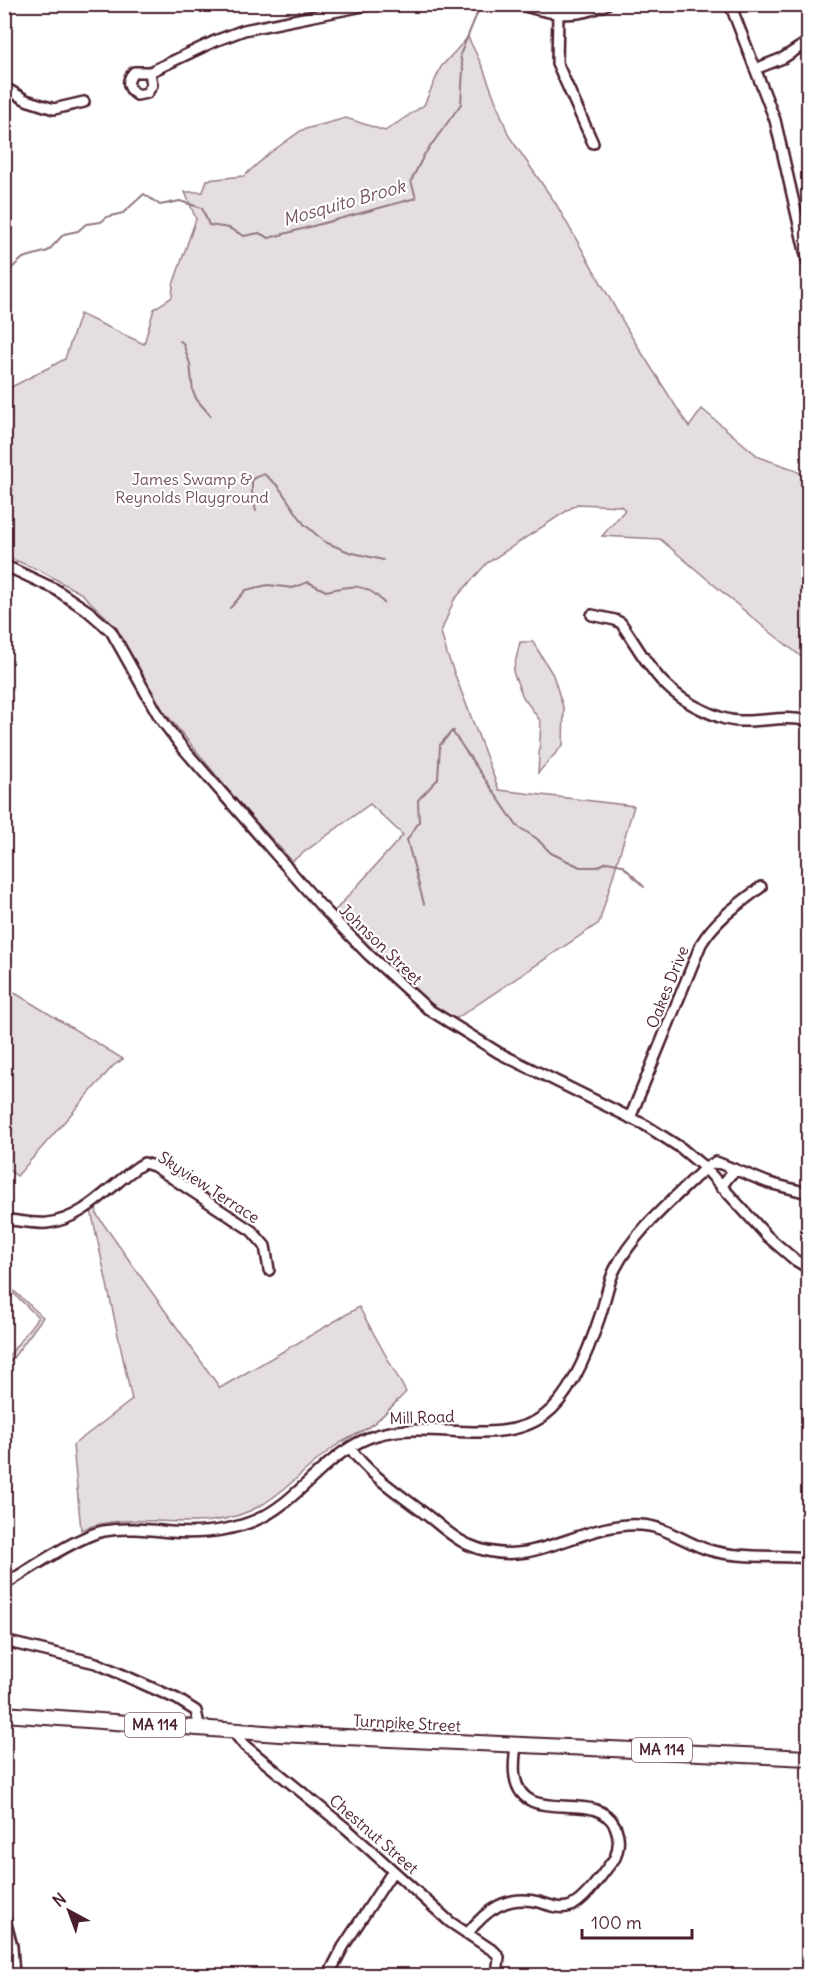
<svg xmlns="http://www.w3.org/2000/svg" width="813" height="1980" viewBox="0 0 813 1980" font-family="Delius,sans-serif">
	<style>
		.green { fill: #e5dee0; stroke: #987e86; stroke-width: 1.5 }
		.lines { fill: none; stroke-linecap: round; stroke-linejoin: round }
		.stream { stroke: #91787e; stroke-width: 2 }
		.minor-casing { stroke: #4a1f2b; stroke-width: 14 }
		.highway-casing { stroke: #4a1f2b; stroke-width: 18 }
		.minor { stroke: #fff; stroke-width: 9 }
		.highway { stroke: #fff; stroke-width: 14 }
		.labels { text-anchor: middle; stroke-width: 4.5; stroke-linejoin: round; paint-order: stroke }
		.shield { fill: #fff; stroke: #80626b; stroke-width: 1.5 }
		.shield-label { font-size: 15px; font-weight: bold; fill: #4a1f2b }
		.park-label { font-size: 16px; fill: #714f58; stroke: #fff }
		.street-label { font-size: 16px; fill: #4a1f2b; stroke: #fff }
		.water-label { font-size: 18px; font-style: italic; fill: #74535c; stroke: #fff }
	</style>
	<rect width="100%" height="100%" fill="#fff"/>
	<filter id="ink" filterUnits="userSpaceOnUse"><feTurbulence type="fractalNoise" baseFrequency=".0167" numOctaves="2"/><feDisplacementMap in="SourceGraphic" scale="12" xChannelSelector="R" yChannelSelector="G"/><feConvolveMatrix kernelMatrix="1 2 1 2 8 2 1 2 1" color-interpolation-filters="sRGB"/></filter>
	<g filter="url(#ink)">
		<!-- green -->
		<path class="green" d="M468 37 483 68 509 136 556 204 633 339 689 427 702 409 759 457 793 469 808 478V662L760 624 660 539 602 536 625 510 621 506 577 504 487 563 454 600 441 632 447 654 499 790 634 806 599 923 457 1018 444 1017 428 1007 333 913 403 835 370 804 292 861 238 802 162 709 127 647 106 617 82 594 41 571 5 556 4 391 65 359 80 314 144 344 154 309 172 297 173 285 196 219 185 192H203L207 180 244 176 271 152 302 130 346 118 385 131 424 105 441 67Z
			M520 642H533L553 675 564 710 563 745 538 773 541 722 523 697 513 672Z
			M5 987 123 1059 113 1066 17 1176 5 1167Z
			M96 1206 97 1215 220 1388 359 1307 406 1392C394 1404 383 1417 369 1427 358 1434 345 1439 334 1447 290 1479 270 1515 211 1521 166 1526 124 1512 81 1530L73 1445 132 1400 91 1210Z
			M4 1282 43 1317 5 1369V1361L38 1317 5 1285Z"/>
		<g class="lines">
			<!-- stream -->
			<path class="stream" d="M4 275 23 258 48 251 64 234 78 231 86 224 101 222 107 217 123 213 144 194 160 205 180 201 202 208 209 225 229 228 244 236 259 233 269 238 416 198 411 181 424 155 461 104 463 69 460 55 481 4
				M180 341 183 343 190 364 193 392 197 400 211 416
				M256 511 252 493V479L264 474 278 486 304 524 325 542 349 552 383 560
				M230 608 246 590 268 585 293 588 308 582 326 591C351 585 366 582 384 603
				M454 731H452L517 826 536 838 551 853 580 867H597L607 862 622 865 644 887
				M424 904 407 840 419 822 418 800 438 779 440 745 452 731
				M797 1976 808 1963"/>
			<!-- minor casing -->
			<g class="minor-casing">
				<path id="minor" d="M518 4C551 14 574 20 607 4
					M730 4 775 120 808 264
					M558 14 557 63 593 143
					M755 69 783 58 808 42
					M150 72 152 85 147 93 137 95C127 88 126 81 134 72H150L215 41 244 30 373 4
					M4 87 26 100 54 109 84 102
					M4 565 55 589 88 611 111 631 160 718 182 747 320 905 369 955 428 1009 499 1053 645 1125 681 1148 705 1168 767 1236 795 1260 808 1268
					M592 615 615 620 621 623C648 662 658 690 705 711 716 716 727 721 740 721 764 722 785 715 808 721
					M630 1118 701 944C716 919 739 904 761 887
					M721 1187 730 1175 736 1170
					M4 1219C18 1221 33 1224 47 1223 85 1219 109 1186 139 1166L144 1163 154 1166 252 1231 265 1246 269 1270
					M350 1448C370 1476 401 1495 428 1516 441 1526 454 1539 469 1545 487 1553 507 1555 526 1552 564 1545 602 1522 641 1525 665 1526 686 1543 709 1550 741 1559 776 1555 808 1558
					M4 1585C26 1571 80 1535 104 1531 126 1527 149 1530 171 1532 199 1534 230 1531 256 1520 302 1500 328 1449 377 1435 429 1419 500 1449 545 1415 572 1395 591 1344 601 1313 606 1298 608 1283 615 1269 635 1230 674 1199 705 1168L716 1162 769 1183 808 1193
					M4 1641 96 1663 177 1699 196 1711 200 1729
					M232 1730 244 1745 347 1829 450 1922 495 1952 499 1957 497 1976
					M4 1916 12 1946 14 1976
					M467 1934C486 1910 507 1894 539 1902 549 1905 560 1910 571 1906 586 1900 604 1871 615 1858 619 1848 620 1837 615 1826 595 1786 524 1829 515 1777 513 1767 515 1755 516 1744
					M328 1976 343 1947 393 1871"/>
			</g>
			<!-- highway casing -->
			<g class="highway-casing">
				<path id="highway" d="M4 1714 279 1734 808 1758"/>
			</g>
			<!-- minor -->
			<use href="#minor" class="minor"/>
			<!-- highway -->
			<use href="#highway" class="highway"/>
		</g>
	</g>
	<g class="labels">
		<!-- shield labels -->
		<g class="shield">
			<rect x="125" y="1713" width="60" height="24" rx="4.5"/>
			<rect x="632" y="1738" width="60" height="24" rx="4.5"/>
		</g>
		<g class="shield-label">
			<text x="155" y="1730">MA 114</text>
			<text x="662" y="1755">MA 114</text>
		</g>
		<!-- park labels -->
		<g class="park-label">
			<text x="192" y="485">James Swamp &amp;<tspan x="192" dy="18">Reynolds Playground</tspan></text>
		</g>
		<!-- street labels -->
		<g class="street-label">
			<text transform="translate(381 944) rotate(44)" y="6">Johnson Street</text>
			<text transform="translate(667 987) rotate(-68)" y="6">Oakes Drive</text>
			<text transform="translate(209 1187) rotate(33)" y="6">Skyview Terrace</text>
			<text transform="translate(422 1417) rotate(-2)" y="6">Mill Road</text>
			<text transform="translate(407 1723) rotate(3)" y="6">Turnpike Street</text>
			<text transform="translate(374 1834) rotate(41)" y="6">Chestnut Street</text>
		</g>
		<!-- water labels -->
		<g class="water-label">
			<text transform="translate(344 203) rotate(-16)" y="6">Mosquito Brook</text>
		</g>
	</g>
	<!-- margin -->
	<rect width="813" height="1980" fill="none" stroke="#fff" stroke-width="24"/>
	<rect x="12" y="12" width="789" height="1956" fill="none" stroke="#4a1f2b" stroke-width="2" filter="url(#ink)"/>
	<!-- north arrow -->
	<g transform="translate(69 1911) rotate(319)" stroke="#ffffff" stroke-width="4.5" paint-order="stroke">
	<path d="M0-4.5L10 22L0 15L-10 22Z" fill="#4a1f2b"/>
	<text y="-9" font-size="16" font-weight="bold" text-anchor="middle" fill="#4a1f2b">N</text>
	</g>
	<!-- scale -->
	<path d="M582 1929v9h110v-9" fill="none" stroke="#4a1f2b" stroke-width="3"/>
	<text x="591" y="1929" font-size="18" fill="#4a1f2b" stroke="#ffffff" stroke-width="4.5" paint-order="stroke">100 m</text>
</svg>
